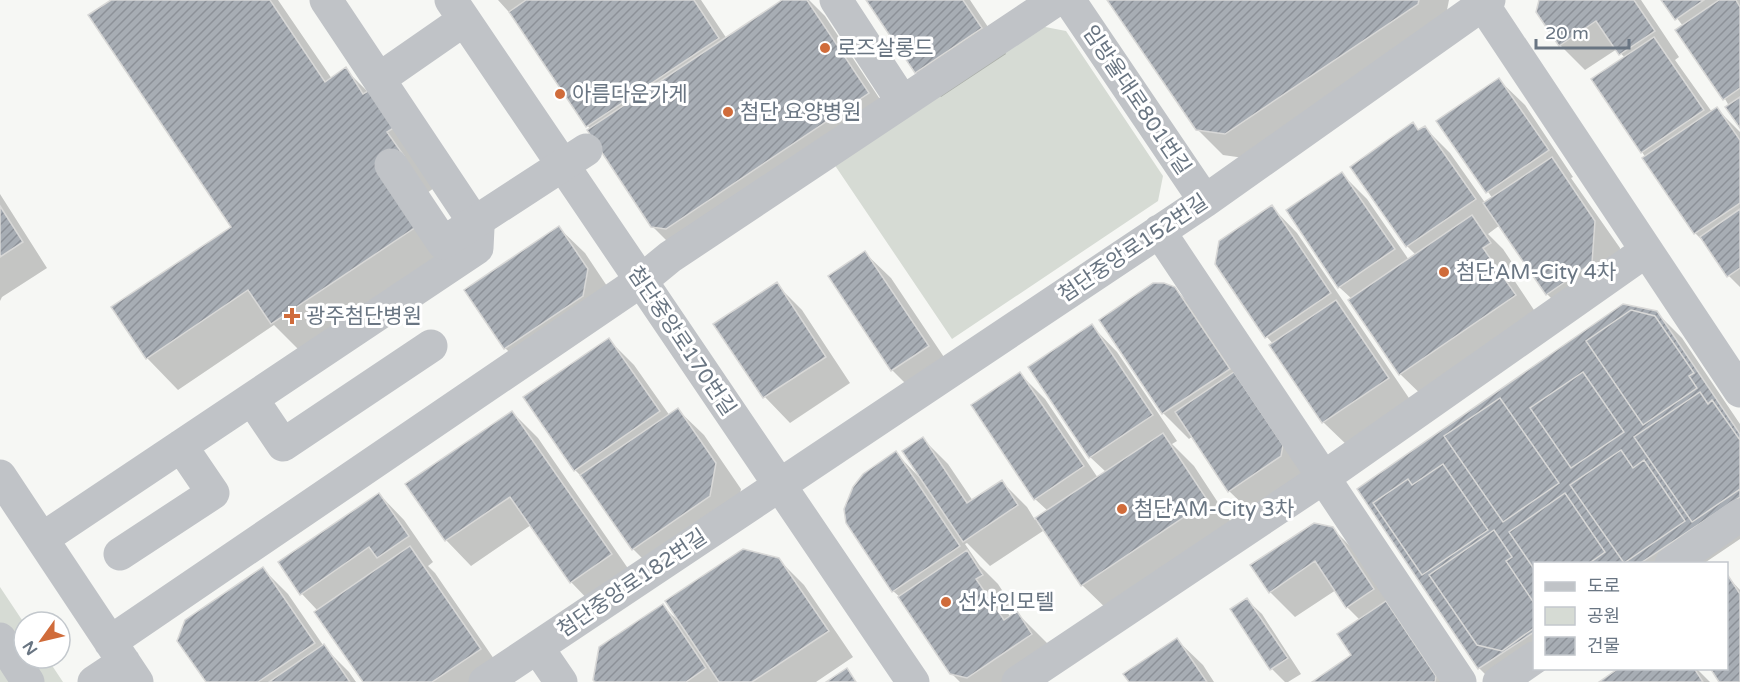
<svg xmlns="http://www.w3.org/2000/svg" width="1740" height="682" viewBox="0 0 1740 682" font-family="'Varela Round','Noto Sans KR',sans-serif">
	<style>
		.park { fill: #d6dbd4 }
		.shadow { fill: #0003 }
		.building { fill: url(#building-hatch); stroke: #d8d8d7; stroke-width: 1.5 }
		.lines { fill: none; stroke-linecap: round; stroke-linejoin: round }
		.minor { stroke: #c0c3c7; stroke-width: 33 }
		.minor-bridge { stroke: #c0c3c7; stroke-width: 33 }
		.poi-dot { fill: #d06c3b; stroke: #fff; stroke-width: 2 }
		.labels { text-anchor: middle; stroke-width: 6; stroke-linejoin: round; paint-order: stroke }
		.poi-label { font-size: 21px; fill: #697582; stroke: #fff; text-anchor: start }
		.street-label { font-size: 21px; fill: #697582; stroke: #fff }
	</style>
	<defs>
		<pattern id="building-hatch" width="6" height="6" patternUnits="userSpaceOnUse" patternTransform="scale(1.5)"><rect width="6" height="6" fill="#a7adb4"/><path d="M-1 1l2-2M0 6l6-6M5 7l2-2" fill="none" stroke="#8c9198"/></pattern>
	</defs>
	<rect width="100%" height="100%" fill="#f6f7f4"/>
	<!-- park -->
	<path class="park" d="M1035 25 1066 31 1163 176 1158 201 952 339 832 161Z
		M0 587 24 623V658H47L63 682H0Z"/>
	<!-- shadow -->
	<path class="shadow" d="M112 0H278L332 79 345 69 369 93 434 188 413 203 449 257 304 355 274 325 178 390 147 358 233 227Z
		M498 0H701L727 39 785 0H809L825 16 893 119 678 252 652 226 590 129 516 20Z
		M868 0H970L1006 54 941 97 916 72Z
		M1109 0H1449L1443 30 1251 159 1223 155 1197 129Z
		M1540 0H1641L1679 57 1675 60 1712 112 1717 109 1740 132V287L1729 276 1709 247 1695 233 1642 152 1625 58 1617 49 1585 70 1560 45Z
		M1663 0H1740V125L1683 26Z
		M1499 80 1525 105 1573 177 1571 178 1620 248 1617 289 1572 319 1547 294 1500 225 1488 234 1503 249 1521 276 1514 280 1546 328 1432 405 1400 374 1352 299 1339 287 1342 174 1367 199 1409 260 1416 255 1407 246 1413 124 1420 131 1425 128 1450 153 1486 204 1493 199 1439 121Z
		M0 194 47 268 2 297 0 301Z
		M1272 207 1297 233 1413 404 1349 447 1323 422 1273 344 1267 337 1216 264Z
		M559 228 585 253 613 295 531 373 505 348Z
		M865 253 891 278 954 372 918 396 892 370 830 277Z
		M776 284 802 310 850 383 790 423 765 397 716 325Z
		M1174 288 1200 314 1308 471 1255 516 1229 491 1193 436 1189 439 1163 413Z
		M1656 312 1682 338 1740 424V539L1703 564H1534V668L1493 682 1479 668 1359 490Z
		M1092 326 1117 352 1177 441 1172 444 1194 466 1238 533 1114 616 1082 585 1039 520 1037 522 1043 531 990 566 967 543 965 544 980 566 998 584 1013 607 1007 611 1010 617 1017 613 1048 644 1040 682H960L951 673 901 598 893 591 896 453 919 477 923 439 948 464 973 501 1002 482 1027 507 1035 520 1048 511 1035 499 1020 374 1045 399 1098 478 1106 472 1090 457Z
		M609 340 634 365 670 416 678 410 704 435 741 489 735 521 658 574 633 549 587 482 575 470Z
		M512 412 538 438 636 580 596 608 571 582 531 525 471 566 446 540Z
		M379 494 404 520 433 562 428 566 435 573 505 675 495 682H365L318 611 302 594Z
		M1332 528 1358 554 1447 682H1314L1353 656 1360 620 1347 607 1336 590 1295 617 1270 592Z
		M778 559 804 585 853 657 816 682H597L663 606 678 621Z
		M263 569 288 594 325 648 349 672 356 682H208Z
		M1727 576 1740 590V682H1721L1726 668Z
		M1247 600 1262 614 1301 674 1288 682H1285L1272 669 1232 610Z
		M1177 640 1203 665 1214 682H1130Z
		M1621 668H1696L1710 682H1601Z"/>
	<!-- building -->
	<path class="building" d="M111 0H270L325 82 346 67 363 94 375 87 400 124 387 132 404 156 419 225 271 324 248 290 146 359 111 307 231 227 88 15Z
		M526 0H694L719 38 586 127 509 12Z
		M782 0H807L869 93 666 229 651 227 587 130Z
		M866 0H963L982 28 915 73Z
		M1107 0H1419L1418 4 1225 134 1196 130Z
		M1539 0H1634L1655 31 1619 55 1596 21 1559 46 1536 12Z
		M1661 0H1704L1675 20Z
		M1719 0H1736L1740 7V88L1723 100 1675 30Z
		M1654 37 1704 110 1641 153 1591 79Z
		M1499 78 1549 150 1486 193 1436 121Z
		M1740 97V128L1725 107Z
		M1717 107 1740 140V203L1694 234 1642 158Z
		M1413 122 1418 130 1425 126 1476 199 1406 247 1350 167Z
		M1552 157 1595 221 1592 263 1546 295 1483 203Z
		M1342 172 1395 249 1338 288 1286 210Z
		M1272 205 1331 293 1265 338 1215 264 1219 241Z
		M0 206 23 242 0 257Z
		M1740 209V268L1727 277 1700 237Z
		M1472 215 1491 243 1483 248 1516 295 1399 375 1348 300Z
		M559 226 588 269 583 296 504 349 464 290Z
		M865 251 929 346 891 371 828 276Z
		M777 282 826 357 763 398 713 324Z
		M1153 283H1164L1175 287 1230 369 1162 414 1099 320Z
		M1336 300 1389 378 1322 423 1269 345Z
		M1623 304 1657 311 1740 434V497L1639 564H1534V632L1478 669 1357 489Z
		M1631 310 1655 316 1694 373 1689 376 1697 388 1643 425 1586 341Z
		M1092 324 1153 415 1089 458 1028 367Z
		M609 338 660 411 574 471 523 397Z
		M1020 372 1084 466 1034 500 971 405Z
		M1234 372 1283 445 1281 456 1228 492 1175 412Z
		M1583 372 1624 432 1571 468 1530 408Z
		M1700 392 1708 404 1712 400 1740 440V489L1692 522 1634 437Z
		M1500 398 1559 483 1503 522 1444 436Z
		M678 408 716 463 710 496 632 550 580 475Z
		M512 411 612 554 570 583 510 497 445 541 405 484Z
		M1163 433 1208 501 1081 586 1035 518Z
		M923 437 967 503 1002 480 1018 505 963 542 902 451Z
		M1621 450 1633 468 1644 460 1685 521 1624 563 1570 485Z
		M896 451 960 546 892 592 846 523 844 509 853 487 863 474Z
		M1443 464 1488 530 1422 575 1373 503 1408 479 1412 485Z
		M379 493 409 536 377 558 369 547 300 595 278 562Z
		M1565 493 1605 552 1588 564H1534V569L1509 532Z
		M1314 523 1333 527 1374 589 1346 608 1315 561 1269 593 1250 565Z
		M1494 530 1512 557 1506 561 1534 603V628L1502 651 1477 645 1429 575Z
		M410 546 481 649 432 682H363L314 612Z
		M743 549 779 558 829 631 752 682H719L665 601Z
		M967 550 983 575 976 579 1004 620 1017 611 1032 634 967 678 950 674 898 597Z
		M263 567 315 643 258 682H206L177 641 185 620Z
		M1727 574 1740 594V682H1719L1710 668H1726Z
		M1247 598 1288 658 1270 670 1230 609Z
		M1386 601 1436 676 1435 682H1312L1351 655 1337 634Z
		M663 604 706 668 686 682H595L593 680 599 647Z
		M1177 638 1207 682H1129L1123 674Z
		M324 644 350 682H269Z
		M847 668 856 682H826Z
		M1619 668H1694L1703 682H1599Z"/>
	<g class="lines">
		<!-- minor -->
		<path class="minor" d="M451 0 913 682
			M836 0 902 101
			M1069 0 1205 201
			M1480 0 1740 391
			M379 79 464 20
			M1159 231 1460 682
			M252 399 283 445 431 346
			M0 476 137 682
			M42 539 477 248 478 228 326 0
			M120 554 213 493 181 446
			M1671 564 1740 515
			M0 639 28 682
			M110 642 642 280 670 257 1056 0
			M537 647 561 682
			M94 682 124 662
			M485 682 1205 201 1489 0
			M1018 682 1323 478 1646 251
			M1499 682 1534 658"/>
		<!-- minor-bridge -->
		<path class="minor-bridge" d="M391 165 443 243 586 150"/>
	</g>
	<!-- markers -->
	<g class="poi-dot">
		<circle cx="825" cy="48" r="6"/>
		<circle cx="560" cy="94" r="6"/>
		<circle cx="728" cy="112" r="6"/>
		<circle cx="1444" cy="272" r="6"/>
		<path d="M289 307h6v6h6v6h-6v6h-6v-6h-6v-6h6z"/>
		<circle cx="1122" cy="509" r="6"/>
		<circle cx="946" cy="602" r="6"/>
	</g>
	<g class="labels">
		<!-- poi labels -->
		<g class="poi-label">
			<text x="837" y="55">로즈살롱드</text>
			<text x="572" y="101">아름다운가게</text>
			<text x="740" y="119">첨단 요양병원</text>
			<text x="1456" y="279">첨단AM-City 4차</text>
			<text x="306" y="323">광주첨단병원</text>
			<text x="1134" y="516">첨단AM-City 3차</text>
			<text x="958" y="609">선샤인모텔</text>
		</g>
		<!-- street labels -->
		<g class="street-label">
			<text transform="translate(1137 100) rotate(56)" y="7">임방울대로801번길</text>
			<text transform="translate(1133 248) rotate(-34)" y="7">첨단중앙로152번길</text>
			<text transform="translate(682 341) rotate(56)" y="7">첨단중앙로170번길</text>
			<text transform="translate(632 583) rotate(-34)" y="7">첨단중앙로182번길</text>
		</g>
	</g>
	<!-- legend -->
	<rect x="1533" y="562" width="195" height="108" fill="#ffffff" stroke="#c3c8cd" stroke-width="1.5"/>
	<rect x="1545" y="582" width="30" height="9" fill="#c0c3c7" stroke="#c3c8cd" stroke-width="1.5"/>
	<text x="1587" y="592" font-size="18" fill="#697582">도로</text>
	<rect x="1545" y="607" width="30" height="18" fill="#d6dbd4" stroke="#c3c8cd" stroke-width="1.5"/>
	<text x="1587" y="622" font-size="18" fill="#697582">공원</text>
	<rect x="1545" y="637" width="30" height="18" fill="url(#building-hatch)" stroke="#c3c8cd" stroke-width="1.5"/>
	<text x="1587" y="652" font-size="18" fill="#697582">건물</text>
	<!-- north arrow -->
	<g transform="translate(42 640) rotate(236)"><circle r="28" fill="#ffffff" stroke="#c3c8cd" stroke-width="1.5"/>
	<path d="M0-4.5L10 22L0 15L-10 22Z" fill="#d06c3b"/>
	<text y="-9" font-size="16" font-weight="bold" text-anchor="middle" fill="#697582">N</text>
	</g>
	<!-- scale -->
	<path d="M1536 39v9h93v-9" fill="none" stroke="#697582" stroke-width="3"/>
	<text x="1545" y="39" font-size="18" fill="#697582" stroke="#ffffff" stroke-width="4.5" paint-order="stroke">20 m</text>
</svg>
